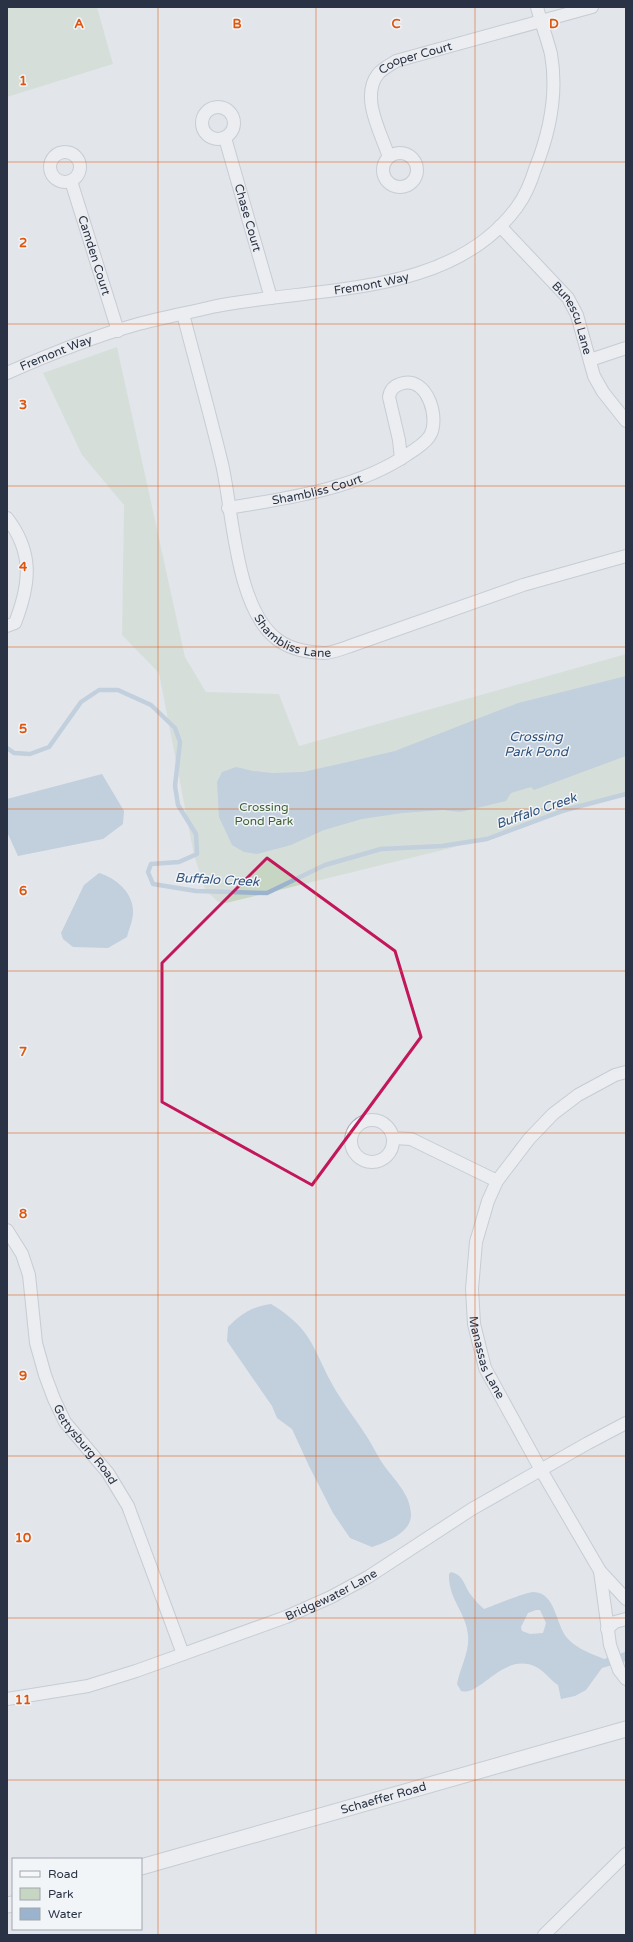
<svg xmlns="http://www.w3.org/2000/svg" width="633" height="1942" viewBox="0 0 633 1942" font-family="'Varela Round',sans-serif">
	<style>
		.green { fill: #c7d6c3 }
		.water { fill: #9bb3cd; fill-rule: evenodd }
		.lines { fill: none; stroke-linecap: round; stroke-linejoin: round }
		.stream { stroke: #9bb3cd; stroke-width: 4.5 }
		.minor-casing { stroke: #a7adb6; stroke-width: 14 }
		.tertiary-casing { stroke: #a7adb6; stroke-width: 17 }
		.minor { stroke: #f5f7f9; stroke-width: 12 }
		.tertiary { stroke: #f5f7f9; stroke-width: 15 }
		.marked { fill: none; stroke: #c2185b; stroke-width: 3; stroke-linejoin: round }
		.grid { fill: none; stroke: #de570f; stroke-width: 1; stroke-opacity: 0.55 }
		.labels { text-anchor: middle; stroke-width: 3; stroke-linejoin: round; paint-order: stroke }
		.street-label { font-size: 12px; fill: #293345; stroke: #f2f5f8 }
		.park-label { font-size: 12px; fill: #3d6135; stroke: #f2f5f8 }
		.water-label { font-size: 13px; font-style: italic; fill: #30517b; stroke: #f2f5f8 }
		.grid-label { font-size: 13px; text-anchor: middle; font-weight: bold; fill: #de570f; stroke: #f2f5f8; stroke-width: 3; stroke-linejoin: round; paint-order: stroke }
	</style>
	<rect width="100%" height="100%" fill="#e2e6eb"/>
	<!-- green -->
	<path class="green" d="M7 7H97L113 64 7 97Z
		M117 347 185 657 206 692 279 694 299 746 626 654V794L451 848 226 903 218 902 205 889 194 855 159 673 122 635 124 505 82 455 43 373Z"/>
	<!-- water -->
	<path class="water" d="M626 676V756L534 790 531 787 511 793 506 801 460 812 443 810 402 813 362 819 324 830 291 845 257 854 244 852 232 845 219 817 217 782 222 772 236 767 253 771 272 773 303 772 339 764 395 751 518 703Z
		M102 774 124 811 123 824 103 839 18 856 7 832V799Z
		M99 873C116 878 134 893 133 913 133 920 129 929 127 937L108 948 73 947 63 939 61 933 84 885Z
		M271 1304C284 1312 295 1320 305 1333 316 1348 322 1366 331 1382 342 1403 357 1420 369 1440 374 1448 378 1457 383 1464 394 1480 410 1493 411 1514 412 1532 387 1542 372 1547L350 1538 333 1513 309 1466 292 1429 277 1418 272 1406 227 1341 228 1327C242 1313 251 1307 271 1304Z
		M451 1572C464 1575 464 1586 471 1595 475 1600 479 1605 484 1609 493 1606 526 1592 533 1592 557 1592 555 1627 569 1640 578 1649 592 1654 604 1659L625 1652 626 1639V1661L602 1668 586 1690 575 1696 561 1699 558 1685C549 1679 544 1670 534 1666 502 1653 480 1697 461 1691L457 1684C460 1668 470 1651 468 1635 466 1612 448 1599 449 1574ZM536 1610H540L546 1623 543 1633 530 1634 522 1631 521 1627 528 1613Z"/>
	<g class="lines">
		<!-- stream -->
		<path class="stream" d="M7 748 14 753 30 754 49 747 81 702 99 690H118L151 705 175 728 180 742 175 786 178 805 196 834 197 854 179 862 151 864 148 872 153 884 196 891 267 893 325 865 381 849 442 846 487 839 565 810 626 794"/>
		<!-- minor casing -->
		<g class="minor-casing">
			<g id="minor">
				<circle cx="218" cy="123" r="16"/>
				<path id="s1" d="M225 138 271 298"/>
				<circle cx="65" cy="167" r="15"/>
				<circle cx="400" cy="170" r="17"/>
				<path id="s2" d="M389 157C381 133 360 97 378 74 382 69 390 65 396 61L592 7"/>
				<path id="s3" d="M71 181 118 331"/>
				<path id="s4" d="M500 226 568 298 577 315 594 376 603 392 626 421"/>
				<path id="s5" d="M183 314C196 364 210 414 222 464 233 511 235 609 278 640 290 649 309 653 324 653 333 653 344 648 353 645L523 585 626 556"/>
				<path d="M590 360 626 348"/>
				<path id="s6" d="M7 373C48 355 91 337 135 325 160 318 187 313 212 307 312 286 450 299 517 207 525 196 531 182 535 169 550 132 558 94 551 54 547 38 541 23 537 7"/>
				<path id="s7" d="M228 508C288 498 357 489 408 454 416 449 424 444 429 437 441 421 428 374 400 384 394 386 390 390 389 397L399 440 401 459"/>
				<path d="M7 518C34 553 30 584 15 623L7 626"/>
				<path id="s8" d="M626 1072 615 1075 578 1095 553 1114 529 1139 497 1181 488 1201 476 1242 472 1289 474 1324 485 1368 541 1470 600 1571 610 1645 619 1670 626 1679"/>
				<circle cx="372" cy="1141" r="21"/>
				<path d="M393 1138 411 1139 497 1181"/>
				<path id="s9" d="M7 1230 22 1254 29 1275 36 1343 45 1375 54 1399 65 1422 108 1473 128 1506 183 1654"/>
				<path d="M600 1571 626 1599"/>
				<path d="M607 1629 615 1622 626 1619"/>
				<path id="s10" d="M7 1699 88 1686 136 1671 286 1617 331 1597 368 1577 472 1509 588 1443 626 1423"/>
				<path d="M544 1935 626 1854"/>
			</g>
		</g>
		<!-- tertiary casing -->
		<g class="tertiary-casing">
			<g id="tertiary">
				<path id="s11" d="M141 1867 626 1729"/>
				<path d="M7 1905 13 1904"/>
			</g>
		</g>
		<!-- minor -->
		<use href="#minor" class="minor"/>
		<!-- tertiary -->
		<use href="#tertiary" class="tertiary"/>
	</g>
	<!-- marked area -->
	<path d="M0 0H633V1942H0ZM267 858 395 951 421 1037 312 1185 162 1102V963Z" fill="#e2e6eb" fill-opacity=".55" fill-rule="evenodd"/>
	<path class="marked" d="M267 858 395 951 421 1037 312 1185 162 1102V963Z"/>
	<!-- grid -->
	<path class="grid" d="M158 7V1935M316 7V1935M475 7V1935M7 162H626M7 324H626M7 486H626M7 647H626M7 809H626M7 971H626M7 1133H626M7 1295H626M7 1456H626M7 1618H626M7 1780H626"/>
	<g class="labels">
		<!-- street labels -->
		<g class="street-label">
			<text dy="4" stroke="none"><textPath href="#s2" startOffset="129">Cooper Court</textPath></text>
			<text dy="4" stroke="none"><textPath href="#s1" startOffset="83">Chase Court</textPath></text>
			<text dy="4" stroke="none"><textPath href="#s3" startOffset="78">Camden Court</textPath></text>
			<text dy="4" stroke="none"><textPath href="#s6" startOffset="377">Fremont Way</textPath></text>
			<text dy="4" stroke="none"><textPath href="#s4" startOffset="119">Bunescu Lane</textPath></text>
			<text dy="4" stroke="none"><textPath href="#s6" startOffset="53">Fremont Way</textPath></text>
			<text dy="4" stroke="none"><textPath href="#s7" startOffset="91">Shambliss Court</textPath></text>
			<text dy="4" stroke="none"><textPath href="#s5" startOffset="355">Shambliss Lane</textPath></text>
			<text dy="4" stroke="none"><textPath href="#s8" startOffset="355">Manassas Lane</textPath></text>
			<text dy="4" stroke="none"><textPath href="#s9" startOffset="233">Gettysburg Road</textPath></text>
			<text dy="4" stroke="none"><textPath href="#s10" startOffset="342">Bridgewater Lane</textPath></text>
			<text dy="4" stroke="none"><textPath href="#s11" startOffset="252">Schaeffer Road</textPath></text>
		</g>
		<!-- park labels -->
		<g class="park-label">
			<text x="264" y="811">Crossing<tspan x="264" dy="14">Pond Park</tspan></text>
		</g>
		<!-- water labels -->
		<g class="water-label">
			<text x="536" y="741">Crossing<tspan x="536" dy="15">Park Pond</tspan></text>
			<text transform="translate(536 810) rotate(-19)" y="5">Buffalo Creek</text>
			<text transform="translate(217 879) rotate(3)" y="5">Buffalo Creek</text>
		</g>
	</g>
	<g class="grid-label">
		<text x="79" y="28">A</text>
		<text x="237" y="28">B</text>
		<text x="396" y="28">C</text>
		<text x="554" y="28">D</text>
		<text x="23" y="85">1</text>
		<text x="23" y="247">2</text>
		<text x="23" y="409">3</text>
		<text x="23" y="571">4</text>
		<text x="23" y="733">5</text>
		<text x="23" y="895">6</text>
		<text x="23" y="1056">7</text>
		<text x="23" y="1218">8</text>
		<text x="23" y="1380">9</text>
		<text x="23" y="1542">10</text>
		<text x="23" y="1704">11</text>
	</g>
	<!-- border -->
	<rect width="633" height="1942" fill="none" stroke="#293345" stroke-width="16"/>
	<!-- legend -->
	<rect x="12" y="1858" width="130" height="72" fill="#f2f5f8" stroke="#a2a7b0"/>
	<rect x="20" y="1871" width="20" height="6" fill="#f5f7f9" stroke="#a2a7b0"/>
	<text x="48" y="1878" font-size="12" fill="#293345">Road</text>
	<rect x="20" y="1888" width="20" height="12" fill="#c7d6c3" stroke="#a2a7b0"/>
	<text x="48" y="1898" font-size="12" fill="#293345">Park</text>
	<rect x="20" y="1908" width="20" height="12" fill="#9bb3cd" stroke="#a2a7b0"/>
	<text x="48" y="1918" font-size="12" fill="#293345">Water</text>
</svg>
